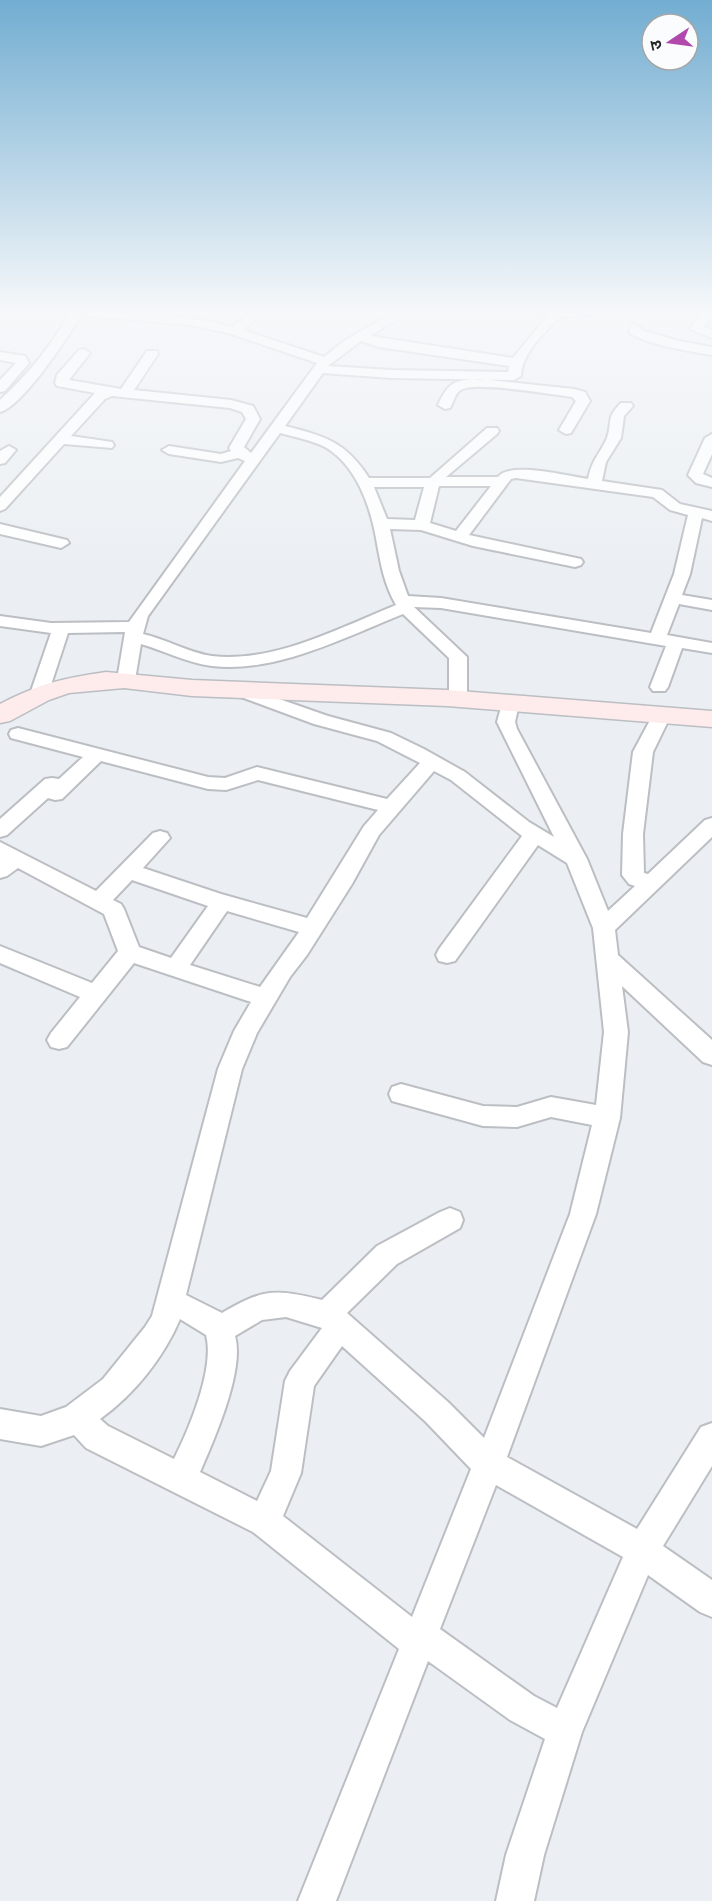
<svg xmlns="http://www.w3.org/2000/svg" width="712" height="1901" viewBox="0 0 712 1901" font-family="Rubik,'Noto Sans Devanagari',sans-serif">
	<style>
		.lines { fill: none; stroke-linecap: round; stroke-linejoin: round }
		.street-casing { stroke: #bbbec3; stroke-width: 4 }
		.secondary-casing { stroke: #bbbec3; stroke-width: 3 }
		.street { fill: #fff; fill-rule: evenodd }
		.secondary { fill: #fdeceb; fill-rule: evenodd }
	</style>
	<rect width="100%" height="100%" fill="#ebeff3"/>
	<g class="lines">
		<!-- street casing -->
		<g class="street-casing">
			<path id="street" d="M59 310C117 308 176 314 233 327L252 310H265L243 330 324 357 344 341 398 310H412L370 336 513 358 548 315 524 314 518 310H633L627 314 561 316C545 332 522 352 521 376L514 380 391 378 323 373 285 426C325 436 346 442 369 478H430L487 428H497L499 431 497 434 446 477H498C510 461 568 476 588 479 592 459 600 454 607 438 613 421 605 419 621 403H631L633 406 624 416 621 438 606 462 602 481 662 490 680 504 712 511V521L702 518 690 574 682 595 712 600V610L679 604 667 635 712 643V653L682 648 668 687 665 691H653L650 687 666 646 441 608 414 607 467 657V699L465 703H451L449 699V658L403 614C346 637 274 674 212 666 187 663 165 651 141 644L135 680 132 684H120L117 680 125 632 68 633 48 694 45 698H33L30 694 51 633 0 626V616L51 623 129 622 245 461 238 458 221 462 169 454 162 450 169 446 221 454 231 451 229 448 246 419 242 412 230 408 112 396 105 399 71 436 112 442 114 445 112 448 64 444 5 509 0 511V497L95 393 57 386 55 383 57 375 79 350 84 349 90 353 69 380 121 389 147 351H157L158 354 134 390 231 400 253 406 260 419 244 447 251 453 317 363 228 333 189 325 81 315C69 336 22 407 0 412V400C27 375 51 347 69 314ZM361 341 379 347 509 366 508 372 391 370 328 366ZM280 433C295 437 311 440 325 447 356 465 370 505 376 538 380 561 384 585 396 605 339 628 275 663 212 656 189 653 166 639 143 634L148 616ZM516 478 653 497 670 510 688 515 674 574 651 633 441 598 408 596 399 571 390 529 421 530 473 546 575 567 581 565 583 562 581 559 469 535 511 479ZM439 486H491L456 531 430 523ZM374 487H424L415 520 387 519Z
				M704 310H712V316L704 327 712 330V338L690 329Z
				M635 324 644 331 679 341 712 347V355C693 352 642 344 629 332L631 325Z
				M0 352 25 356 29 363 5 391 0 392V380L16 363 0 360Z
				M479 379 574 389 585 392 590 401 571 433 566 434 559 430 576 401 572 397C550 394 480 382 463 389 455 391 454 402 450 408L445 409 438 405C448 382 455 380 479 379Z
				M712 434V454L703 474 712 478V487L696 483 688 475 705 438Z
				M9 446 16 450 5 463 0 464V451Z
				M0 524 67 540 69 543 61 548 0 534Z
				M239 685 328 716 391 733 424 749 465 772 529 822 554 837 497 722 503 700H517L519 704 515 722 517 729 587 859 608 911 635 886 629 884 622 875 623 834 633 752 655 711H669L671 715 653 752 643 834 644 873 648 874 705 820 712 818V837L615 930 618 955 712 1040V1065L703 1062 622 986 628 1032 620 1118 596 1214 507 1457 637 1529 701 1427 712 1423V1466L663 1546 712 1580V1617L700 1612 648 1575 582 1732 544 1855 534 1901H496L506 1855 545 1739 510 1720 428 1661 336 1901H298L399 1649 253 1532 86 1448 74 1435 41 1446 0 1439V1409L41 1416 66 1407 103 1379 145 1327 152 1316 218 1069 234 1031 251 1002 134 963 67 1047 59 1049 51 1047 47 1040 51 1033 80 997 0 963V946L92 983 118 951 104 914 18 868 7 876 0 878V842L96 891 153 833 160 831 167 833 170 838 143 868 221 894 307 918 364 826 378 810 258 780 226 790 208 789 101 761 62 799 55 800 48 798 7 835 0 837V819L45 779 52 778 59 779 83 757 11 738 9 734 11 730 18 728 208 777 225 778 257 767 387 799 420 763 377 741 314 724 233 694 230 690 233 686ZM434 771 451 780 522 836 439 949 436 955 439 961 447 963 455 961 538 845 567 863 593 928 604 1032 596 1105 551 1097 517 1107 483 1106 401 1084 392 1087 389 1094 392 1101 483 1126 517 1127 551 1117 592 1125 570 1214 484 1438 448 1402 347 1313 397 1264 460 1228 463 1220 460 1212 450 1208 440 1212 377 1246 322 1300C276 1289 264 1288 222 1313L186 1295 242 1069 257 1033 290 977 307 955 352 884 379 835ZM132 880 208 906 171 958 139 947 124 909 121 904 113 900ZM227 911 299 932 260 987 190 965ZM286 1317 322 1328 290 1371 285 1381 271 1471 257 1501 200 1472C214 1440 245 1370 235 1336L262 1320ZM180 1319 206 1335C215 1368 189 1429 174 1459L108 1426 100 1419C134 1395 164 1357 180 1319ZM342 1346 426 1422 471 1469 412 1617 283 1516 301 1473 314 1386ZM496 1485 623 1557 557 1708 534 1696 440 1629Z"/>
		</g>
		<!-- secondary casing -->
		<g class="secondary-casing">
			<path id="secondary" d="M106 672 192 680 447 690 712 711V727L447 706 192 696 124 688 69 693 49 700 10 721 0 723V704C38 684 64 678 106 672Z"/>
		</g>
		<!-- street -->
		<use href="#street" class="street"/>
		<!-- secondary -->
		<use href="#secondary" class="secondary"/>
	</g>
	<!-- sky -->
	<linearGradient id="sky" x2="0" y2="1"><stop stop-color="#72add1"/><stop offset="0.54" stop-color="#f6f8fa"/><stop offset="1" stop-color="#f6f8fa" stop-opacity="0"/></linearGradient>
	<rect width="712" height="576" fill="url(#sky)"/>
	<!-- north arrow -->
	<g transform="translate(670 42) rotate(257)"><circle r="28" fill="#fafcfe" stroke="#a4a6a8" stroke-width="1.5"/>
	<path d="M0-4.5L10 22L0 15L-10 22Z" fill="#b149ad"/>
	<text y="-9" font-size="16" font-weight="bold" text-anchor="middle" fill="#242627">उ</text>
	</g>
</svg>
